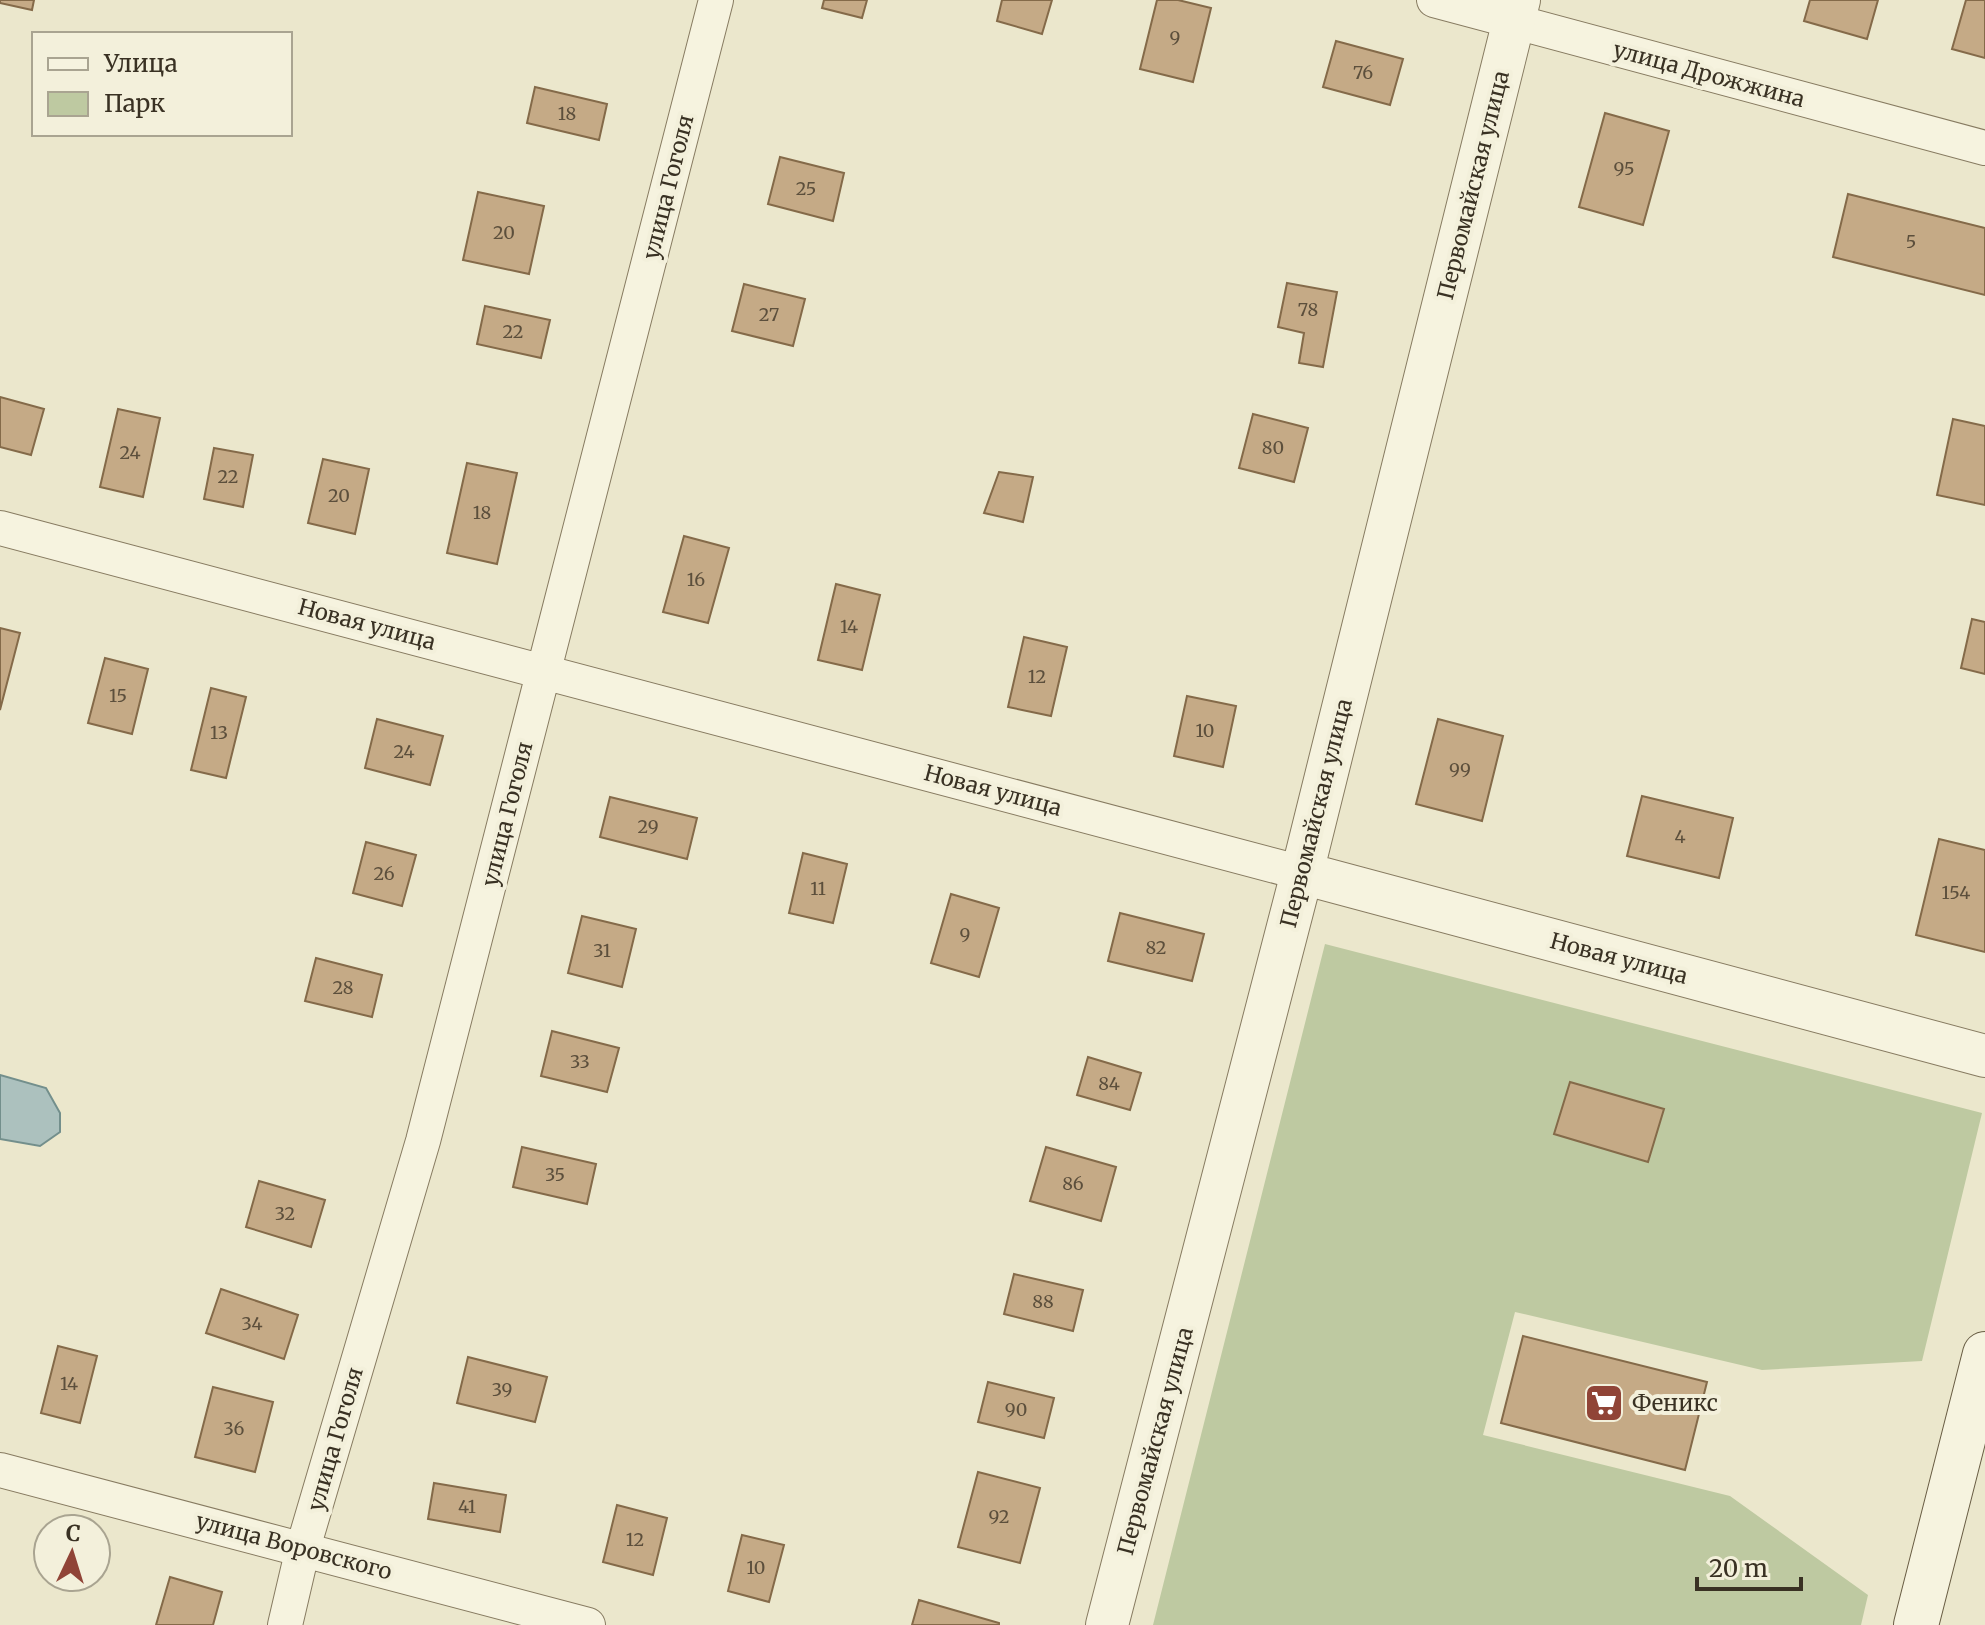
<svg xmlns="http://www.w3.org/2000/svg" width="1985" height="1625" viewBox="0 0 1985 1625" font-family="Merriweather,serif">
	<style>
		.green { fill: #bec9a1 }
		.water { fill: #acc1be; stroke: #738f8c; stroke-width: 2 }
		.building { fill: #c5aa86; stroke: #846a49; stroke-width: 2 }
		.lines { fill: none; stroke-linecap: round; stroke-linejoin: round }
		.minor-casing { stroke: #877b61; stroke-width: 36 }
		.tertiary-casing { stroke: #877b61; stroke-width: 44 }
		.secondary-casing { stroke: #695d44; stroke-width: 46 }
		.minor { stroke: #f6f3df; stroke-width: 34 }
		.tertiary { stroke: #f6f3df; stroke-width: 42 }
		.secondary { stroke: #f6f3df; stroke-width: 44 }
		.labels { text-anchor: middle; stroke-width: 8; stroke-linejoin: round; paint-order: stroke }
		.number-label { font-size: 18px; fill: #5c4f3c }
		.street-label { font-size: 22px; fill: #393123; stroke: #f3f0db }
		.poi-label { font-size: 22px; fill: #393123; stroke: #f3f0db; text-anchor: start }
	</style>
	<rect width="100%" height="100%" fill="#ebe7cc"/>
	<!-- green -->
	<path class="green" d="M1325 944 1982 1113 1922 1361 1762 1370 1515 1312 1483 1435 1730 1496 1868 1595 1861 1625H1153Z"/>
	<!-- water -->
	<path class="water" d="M0 1075 46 1088 60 1113V1132L40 1146 0 1139Z"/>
	<!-- building -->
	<path class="building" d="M0 0H34L32 10 0 3Z
		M824 0H867L862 18 822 8Z
		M1002 0H1052L1042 34 997 21Z
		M1157 0H1178L1211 8 1193 82 1140 69Z
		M1810 0H1878L1867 39 1804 21Z
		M1966 0H1985V58L1952 49Z
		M1336 41 1403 59 1390 105 1323 87Z
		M535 87 607 104 599 140 527 123Z
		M1605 113 1669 131 1643 225 1579 207Z
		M780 157 844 173 833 221 768 204Z
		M478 192 544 206 529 274 463 260Z
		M1848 194 1985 228V295L1833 257Z
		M1287 283 1337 292 1323 367 1299 363 1304 333 1278 327Z
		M744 284 805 299 793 346 732 331Z
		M485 306 550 320 541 358 477 344Z
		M0 397 44 409 31 455 0 447Z
		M118 409 160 418 143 497 100 487Z
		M1253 414 1308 428 1294 482 1239 468Z
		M1953 419 1985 426V505L1937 495Z
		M214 448 253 455 243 507 204 499Z
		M323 459 369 469 355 534 308 523Z
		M467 463 517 473 497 564 447 553Z
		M999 472 1033 477 1023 522 984 513Z
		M684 536 729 548 708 623 663 612Z
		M836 584 880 595 862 670 818 660Z
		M1972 619 1985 622V674L1961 668Z
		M0 628 20 633 0 710Z
		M1024 637 1067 647 1051 716 1008 707Z
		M105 658 148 669 132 734 88 723Z
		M211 688 246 697 226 778 191 770Z
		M1187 696 1236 706 1223 767 1174 756Z
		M377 719 443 736 430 785 365 768Z
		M1438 719 1503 736 1482 821 1416 804Z
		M1642 796 1733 818 1719 878 1627 856Z
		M610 797 697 818 687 859 600 837Z
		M1939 839 1985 850V952L1916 935Z
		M366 842 416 855 402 906 353 893Z
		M803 853 847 864 833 923 789 913Z
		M951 894 999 908 979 977 931 963Z
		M1120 913 1204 934 1192 981 1108 961Z
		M582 916 636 929 622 987 568 973Z
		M316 958 382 975 372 1017 305 1001Z
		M552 1031 619 1048 607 1092 541 1076Z
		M1088 1057 1141 1073 1130 1110 1077 1095Z
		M1570 1082 1664 1109 1648 1162 1554 1134Z
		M522 1147 596 1164 587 1204 513 1187Z
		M1046 1147 1116 1167 1101 1221 1030 1201Z
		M259 1181 325 1200 311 1247 246 1227Z
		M1014 1274 1083 1290 1073 1331 1004 1314Z
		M221 1289 298 1315 284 1359 206 1333Z
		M1523 1336 1707 1382 1685 1470 1501 1423Z
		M58 1346 97 1356 80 1423 41 1413Z
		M468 1357 547 1377 535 1422 457 1403Z
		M988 1382 1054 1398 1044 1438 978 1422Z
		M213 1387 273 1402 255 1472 195 1457Z
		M978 1472 1040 1488 1020 1563 958 1547Z
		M434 1483 506 1495 500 1532 428 1519Z
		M617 1505 667 1518 653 1575 603 1562Z
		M742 1535 784 1545 769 1602 728 1591Z
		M170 1577 222 1592 213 1625H156Z
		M919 1600 999 1623V1625H912Z"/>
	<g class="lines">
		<!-- minor casing -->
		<g class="minor-casing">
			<path id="minor" d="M1434 0 1985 148
				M0 528 1302 873
				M0 1470 588 1625
				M285 1625 303 1548 423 1141 716 0"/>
		</g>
		<!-- tertiary casing -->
		<g class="tertiary-casing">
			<path id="tertiary" d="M1302 873 1985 1056
				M1107 1625 1302 873 1519 0"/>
		</g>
		<!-- secondary casing -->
		<g class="secondary-casing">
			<path id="secondary" d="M1916 1625 1985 1354"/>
		</g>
		<!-- minor -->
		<use href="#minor" class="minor"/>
		<!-- tertiary -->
		<use href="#tertiary" class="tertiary"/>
		<!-- secondary -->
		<use href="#secondary" class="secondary"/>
	</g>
	<!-- icons -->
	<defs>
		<g id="supermarket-square" transform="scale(2)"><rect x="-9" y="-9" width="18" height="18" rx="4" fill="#904437" stroke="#f3f0db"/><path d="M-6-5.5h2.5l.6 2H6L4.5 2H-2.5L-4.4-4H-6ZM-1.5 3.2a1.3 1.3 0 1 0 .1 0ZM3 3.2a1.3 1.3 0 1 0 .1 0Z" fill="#fff"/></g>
	</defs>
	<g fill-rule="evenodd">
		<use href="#supermarket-square" x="1604" y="1403"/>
	</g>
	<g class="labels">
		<!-- number labels -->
		<g class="number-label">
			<text x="1175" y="44">9</text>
			<text x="1363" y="79">76</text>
			<text x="567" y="120">18</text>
			<text x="1624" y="175">95</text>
			<text x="806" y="195">25</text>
			<text x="504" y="239">20</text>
			<text x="1911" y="248">5</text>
			<text x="1308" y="316">78</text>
			<text x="769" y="321">27</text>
			<text x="513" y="338">22</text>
			<text x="1273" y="454">80</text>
			<text x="130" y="459">24</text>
			<text x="228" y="483">22</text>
			<text x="339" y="502">20</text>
			<text x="482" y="519">18</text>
			<text x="696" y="586">16</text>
			<text x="849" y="633">14</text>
			<text x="1037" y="683">12</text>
			<text x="118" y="702">15</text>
			<text x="1205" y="737">10</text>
			<text x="219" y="739">13</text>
			<text x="404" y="758">24</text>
			<text x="1460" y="776">99</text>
			<text x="648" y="833">29</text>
			<text x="1680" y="843">4</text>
			<text x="384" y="880">26</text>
			<text x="818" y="895">11</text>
			<text x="1956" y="899">154</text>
			<text x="965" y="941">9</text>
			<text x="1156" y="954">82</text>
			<text x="602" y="957">31</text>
			<text x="343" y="994">28</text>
			<text x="580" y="1068">33</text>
			<text x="1109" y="1090">84</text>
			<text x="555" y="1181">35</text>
			<text x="1073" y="1190">86</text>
			<text x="285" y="1220">32</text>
			<text x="1043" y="1308">88</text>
			<text x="252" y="1330">34</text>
			<text x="69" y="1390">14</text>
			<text x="502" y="1396">39</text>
			<text x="1016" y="1416">90</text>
			<text x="234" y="1435">36</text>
			<text x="467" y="1513">41</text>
			<text x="999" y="1523">92</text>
			<text x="635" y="1546">12</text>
			<text x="756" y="1574">10</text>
		</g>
		<!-- street labels -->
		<g class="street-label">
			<text transform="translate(1709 74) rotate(15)" y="8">улица Дрожжина</text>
			<text transform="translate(1473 185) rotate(-76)" y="8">Первомайская улица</text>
			<text transform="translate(668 187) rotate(-76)" y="8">улица Гоголя</text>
			<text transform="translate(367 624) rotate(15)" y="8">Новая улица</text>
			<text transform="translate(993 790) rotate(15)" y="8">Новая улица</text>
			<text transform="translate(1316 813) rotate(-76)" y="8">Первомайская улица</text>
			<text transform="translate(507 814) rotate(-76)" y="8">улица Гоголя</text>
			<text transform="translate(1619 958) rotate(15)" y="8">Новая улица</text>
			<text transform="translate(335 1439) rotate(-74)" y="8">улица Гоголя</text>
			<text transform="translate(1155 1441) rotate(-75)" y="8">Первомайская улица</text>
			<text transform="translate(294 1546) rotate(15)" y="8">улица Воровского</text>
		</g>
		<!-- poi labels -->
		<g class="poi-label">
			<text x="1632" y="1411">Феникс</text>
		</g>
	</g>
	<!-- legend -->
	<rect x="32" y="32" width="260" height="104" fill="#f3f0db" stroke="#a9a491" stroke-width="2"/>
	<rect x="48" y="58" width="40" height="12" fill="#f6f3df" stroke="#a9a491" stroke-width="2"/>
	<text x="104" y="72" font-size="24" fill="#393123">Улица</text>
	<rect x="48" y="92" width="40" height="24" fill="#bec9a1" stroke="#a9a491" stroke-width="2"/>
	<text x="104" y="112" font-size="24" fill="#393123">Парк</text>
	<!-- north arrow -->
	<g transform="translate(72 1553) rotate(4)"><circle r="38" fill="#f3f0db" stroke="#a9a491" stroke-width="2"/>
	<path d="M0-6L14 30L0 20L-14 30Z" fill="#904437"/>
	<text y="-12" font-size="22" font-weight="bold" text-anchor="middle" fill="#393123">С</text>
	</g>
	<!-- scale -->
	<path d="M1697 1577v12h104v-12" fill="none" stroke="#393123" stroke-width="4"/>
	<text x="1709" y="1577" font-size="24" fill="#393123" stroke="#f3f0db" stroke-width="6" paint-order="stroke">20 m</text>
</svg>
